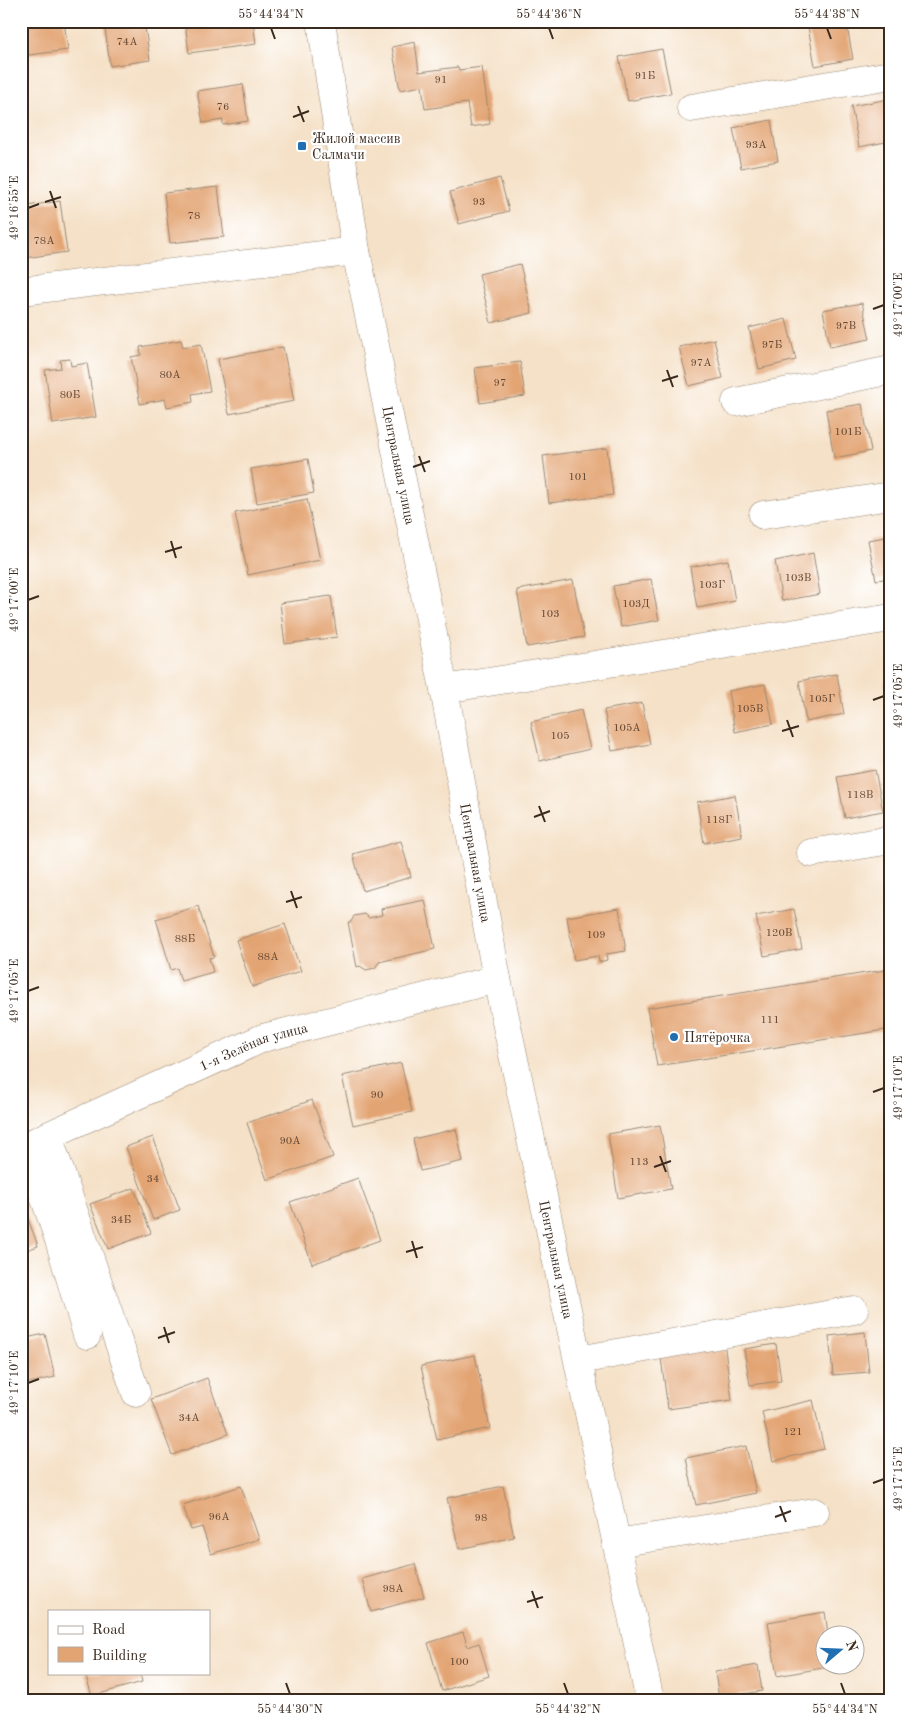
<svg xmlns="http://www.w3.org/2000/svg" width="912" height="1722" viewBox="0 0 912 1722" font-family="'Old Standard TT',serif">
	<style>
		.building { fill: #e3a473 }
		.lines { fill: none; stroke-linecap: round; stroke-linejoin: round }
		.minor-casing { stroke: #988672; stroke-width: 29 }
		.minor { stroke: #fff; stroke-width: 28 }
		.ticks { fill: none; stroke: #3b2a1e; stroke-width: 2 }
		.poi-dot { fill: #1f6fb2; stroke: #fff; stroke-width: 2 }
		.labels { text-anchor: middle; stroke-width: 4.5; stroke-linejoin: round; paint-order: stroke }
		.number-label { font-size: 11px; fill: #654833 }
		.poi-label { font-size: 14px; fill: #3b2a1e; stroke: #fff; text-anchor: start }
		.street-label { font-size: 14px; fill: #3b2a1e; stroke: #fff }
		.neatline { fill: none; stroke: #3b2a1e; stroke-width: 2 }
		.ticks-label { font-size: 12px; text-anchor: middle; fill: #3b2a1e }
	</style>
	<rect width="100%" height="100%" fill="#fff"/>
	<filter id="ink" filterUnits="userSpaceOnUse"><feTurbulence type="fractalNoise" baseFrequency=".02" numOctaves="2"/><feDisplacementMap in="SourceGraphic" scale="10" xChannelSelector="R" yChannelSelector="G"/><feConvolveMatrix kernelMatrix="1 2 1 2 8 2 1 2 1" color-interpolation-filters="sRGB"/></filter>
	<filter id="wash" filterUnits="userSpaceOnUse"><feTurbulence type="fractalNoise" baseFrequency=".0096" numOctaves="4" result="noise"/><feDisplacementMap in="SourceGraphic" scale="20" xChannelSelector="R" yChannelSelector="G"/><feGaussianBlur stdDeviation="1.12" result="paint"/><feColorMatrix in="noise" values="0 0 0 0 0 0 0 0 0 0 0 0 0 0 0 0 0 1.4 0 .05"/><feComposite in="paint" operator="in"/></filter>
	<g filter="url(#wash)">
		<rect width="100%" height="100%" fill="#f5e1c7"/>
		<g id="blocks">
			<!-- building -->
			<path class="building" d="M21 21H64L68 50 21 56Z
				M104 21H144L150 60 110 66Z
				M175 21H253L256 44 189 53 185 23 176 24Z
				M807 21H846L853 59 815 66Z
				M415 42 419 72 458 67 459 70 482 67 490 124 471 127 467 103 425 109 422 86 400 90 392 47Z
				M662 49 671 93 628 101 619 57Z
				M243 84 248 121 223 125V120L203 123 197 91Z
				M889 99 891 107V141L859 147 851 106Z
				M771 120 778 161 741 168 733 128Z
				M500 178 509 211 459 224 450 192Z
				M218 187 224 237 170 243 164 193Z
				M60 201 67 252 25 258 21 229V207Z
				M520 264 532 313 491 323 479 274Z
				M862 303 870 339 830 347 823 310Z
				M786 319 796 360 759 369 749 328Z
				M714 339 723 378 689 386 679 347Z
				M181 340 183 347 201 344 210 391 192 394 193 402 167 407 165 399 140 404 131 357 141 355 140 347Z
				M283 347 294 401 229 414 218 359Z
				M70 359 71 366 87 363 96 417 53 424 45 370 61 368 60 360Z
				M520 362 525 396 480 403 475 368Z
				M862 404 871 451 834 458 826 410Z
				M607 448 613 495 549 503 543 456Z
				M308 459 314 493 257 503 251 469Z
				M307 499 320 560 248 575 235 513Z
				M891 536V578L876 580 868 540Z
				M813 553 820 594 782 601 775 561Z
				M728 560 735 601 697 608 690 567Z
				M651 579 659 620 621 627 613 586Z
				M573 580 584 637 527 647 517 590Z
				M331 596 337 637 285 644 280 603Z
				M837 674 844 714 806 722 799 681Z
				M891 680V707H890L885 682Z
				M765 684 773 724 735 732 728 691Z
				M642 703 650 744 612 751 604 710Z
				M581 710 590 749 540 761 531 722Z
				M875 770 883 811 845 818 837 777Z
				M735 795 742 836 704 843 697 802Z
				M401 841 411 877 363 891 353 854Z
				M425 900 435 949 379 962 375 968 366 970 360 966 357 967 348 922H351L354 916 365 914 369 918 382 915 381 909Z
				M198 906 214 957 209 958 213 972 181 981 177 968 171 970 156 919Z
				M619 908 626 951 606 954 607 960 599 962 598 956 574 960 567 917Z
				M794 909 802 949 764 956 756 916Z
				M285 924 301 971 252 987 236 940Z
				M891 969V1029L657 1066 647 1008Z
				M401 1063 412 1112 353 1125 342 1076Z
				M312 1100 333 1157 267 1180 247 1123Z
				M660 1125 671 1189 618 1198 608 1134Z
				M456 1129 463 1161 420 1171 413 1139Z
				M153 1137 180 1210 153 1220 126 1147Z
				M358 1178 380 1240 312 1264 290 1202Z
				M134 1188 151 1233 108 1249 90 1204Z
				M21 1200 38 1246 21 1252Z
				M865 1332 869 1372 833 1375 829 1336Z
				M45 1334 55 1377 21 1385V1339Z
				M724 1342 732 1400 668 1409 660 1351Z
				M776 1344 781 1381 750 1385 744 1349Z
				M475 1355 490 1428 437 1440 421 1366Z
				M207 1378 228 1434 172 1455 151 1399Z
				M813 1400 824 1449 773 1461 762 1412Z
				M746 1446 756 1493 696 1505 686 1458Z
				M241 1486 259 1539 211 1554 202 1527 191 1530 183 1505Z
				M503 1486 514 1537 459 1549 447 1498Z
				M415 1564 424 1597 371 1612 362 1579Z
				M825 1612 828 1634H824V1664H833L834 1666 777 1676 768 1622Z
				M463 1632 468 1647 479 1643 489 1676 442 1691 428 1643Z
				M758 1665 762 1691 719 1698 715 1672Z
				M85 1673H140L142 1682 92 1696Z"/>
		</g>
	</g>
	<g filter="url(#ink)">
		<use href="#blocks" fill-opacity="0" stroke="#988672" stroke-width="1"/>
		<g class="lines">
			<!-- minor casing -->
			<g class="minor-casing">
				<g id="minor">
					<path id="s1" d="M321 21 356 251 444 689 497 979 650 1701"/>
					<path d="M691 108 891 75"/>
					<path d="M21 291 356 251"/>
					<path d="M736 402 891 370"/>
					<path d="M763 515 891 496"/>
					<path d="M444 689 891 618"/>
					<path d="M811 853 891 840"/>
					<path d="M48 1136 136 1393"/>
					<path d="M27 1146 59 1240 87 1335"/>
					<path id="s2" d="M21 1148 263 1038 497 979"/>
					<path d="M579 1360 854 1310"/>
					<path d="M616 1543 815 1512"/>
				</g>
			</g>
			<!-- minor -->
			<use href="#minor" class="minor"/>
		</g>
	</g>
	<!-- ticks -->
	<path class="ticks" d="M271 28 275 39M549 28 553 39M827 28 831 39M298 106 304 122M293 117 309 111M50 191 56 208M45 202 61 197M28 208 39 204M873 309 884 305M667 370 673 387M662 381 678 376M419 456 425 472M413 467 430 461M171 541 176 558M165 552 182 547M28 600 39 596M873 700 884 696M787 720 793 737M782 731 799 726M539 806 545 822M534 817 550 811M291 891 297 908M286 902 302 897M28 991 39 987M873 1092 884 1088M660 1156 666 1172M654 1167 671 1161M412 1241 417 1258M406 1252 423 1247M164 1327 169 1343M158 1338 175 1332M28 1383 39 1379M873 1483 884 1479M780 1506 786 1522M775 1517 791 1511M532 1591 538 1608M527 1602 543 1597M286 1683 290 1694M564 1683 568 1694M841 1683 845 1694"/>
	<!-- markers -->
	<g class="poi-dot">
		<rect x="297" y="141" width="10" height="10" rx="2.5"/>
		<circle cx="674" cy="1037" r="5"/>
	</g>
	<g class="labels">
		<!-- number labels -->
		<g class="number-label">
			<text x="127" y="45">74А</text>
			<text x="645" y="79">91Б</text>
			<text x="441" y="83">91</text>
			<text x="223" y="110">76</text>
			<text x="756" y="148">93А</text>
			<text x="479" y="205">93</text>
			<text x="194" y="219">78</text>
			<text x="44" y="244">78А</text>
			<text x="846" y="329">97В</text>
			<text x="772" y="348">97Б</text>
			<text x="701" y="366">97А</text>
			<text x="170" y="378">80А</text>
			<text x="500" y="386">97</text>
			<text x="70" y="398">80Б</text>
			<text x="848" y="435">101Б</text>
			<text x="578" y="480">101</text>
			<text x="798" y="581">103В</text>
			<text x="712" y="588">103Г</text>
			<text x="636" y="607">103Д</text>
			<text x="550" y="617">103</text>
			<text x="822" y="702">105Г</text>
			<text x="750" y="712">105В</text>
			<text x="627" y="731">105А</text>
			<text x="560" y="739">105</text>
			<text x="860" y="798">118В</text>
			<text x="719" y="823">118Г</text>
			<text x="779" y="936">120В</text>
			<text x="596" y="938">109</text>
			<text x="185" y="942">88Б</text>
			<text x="268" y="960">88А</text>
			<text x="770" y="1023">111</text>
			<text x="377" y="1098">90</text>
			<text x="290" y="1144">90А</text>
			<text x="639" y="1165">113</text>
			<text x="153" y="1182">34</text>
			<text x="121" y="1223">34Б</text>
			<text x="189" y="1421">34А</text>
			<text x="793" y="1435">121</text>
			<text x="219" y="1520">96А</text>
			<text x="481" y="1521">98</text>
			<text x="393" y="1592">98А</text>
			<text x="459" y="1665">100</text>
		</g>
		<!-- poi labels -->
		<g class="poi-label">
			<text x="312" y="143">Жилой массив<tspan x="312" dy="16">Салмачи</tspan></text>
			<text x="684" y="1042">Пятёрочка</text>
		</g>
		<!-- street labels -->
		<g class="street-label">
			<text dy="5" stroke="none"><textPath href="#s1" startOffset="451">Центральная улица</textPath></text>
			<text dy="5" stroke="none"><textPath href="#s1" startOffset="856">Центральная улица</textPath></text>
			<text dy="5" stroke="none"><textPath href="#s2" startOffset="254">1-я Зелёная улица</textPath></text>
			<text dy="5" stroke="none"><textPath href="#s1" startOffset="1261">Центральная улица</textPath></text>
		</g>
	</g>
	<!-- margin -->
	<rect width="912" height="1722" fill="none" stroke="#fff" stroke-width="55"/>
	<!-- legend -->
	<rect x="48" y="1610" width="162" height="65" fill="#ffffff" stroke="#b1aaa5"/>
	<rect x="58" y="1626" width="25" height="8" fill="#ffffff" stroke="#b1aaa5"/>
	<text x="92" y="1634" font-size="15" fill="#3b2a1e">Road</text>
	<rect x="58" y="1647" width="25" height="15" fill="#e3a473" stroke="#b1aaa5"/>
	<text x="92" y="1660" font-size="15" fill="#3b2a1e">Building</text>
	<!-- north arrow -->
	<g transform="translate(840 1650) rotate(71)"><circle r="24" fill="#ffffff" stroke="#b1aaa5"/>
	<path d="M0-4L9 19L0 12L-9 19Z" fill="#1f6fb2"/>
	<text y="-8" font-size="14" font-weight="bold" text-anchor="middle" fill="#3b2a1e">N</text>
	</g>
	<rect x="28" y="28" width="856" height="1666" class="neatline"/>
	<g class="ticks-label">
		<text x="271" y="18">55°44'34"N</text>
		<text x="549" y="18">55°44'36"N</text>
		<text x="827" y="18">55°44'38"N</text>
		<text transform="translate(14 208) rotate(-90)" y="4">49°16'55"E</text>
		<text transform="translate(898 305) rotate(-90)" y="4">49°17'00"E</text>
		<text transform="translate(14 600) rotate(-90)" y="4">49°17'00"E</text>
		<text transform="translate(898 696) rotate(-90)" y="4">49°17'05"E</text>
		<text transform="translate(14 991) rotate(-90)" y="4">49°17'05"E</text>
		<text transform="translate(898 1088) rotate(-90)" y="4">49°17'10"E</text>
		<text transform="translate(14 1383) rotate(-90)" y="4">49°17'10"E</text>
		<text transform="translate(898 1479) rotate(-90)" y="4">49°17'15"E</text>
		<text x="290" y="1713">55°44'30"N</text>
		<text x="568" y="1713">55°44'32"N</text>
		<text x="845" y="1713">55°44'34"N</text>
	</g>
</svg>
